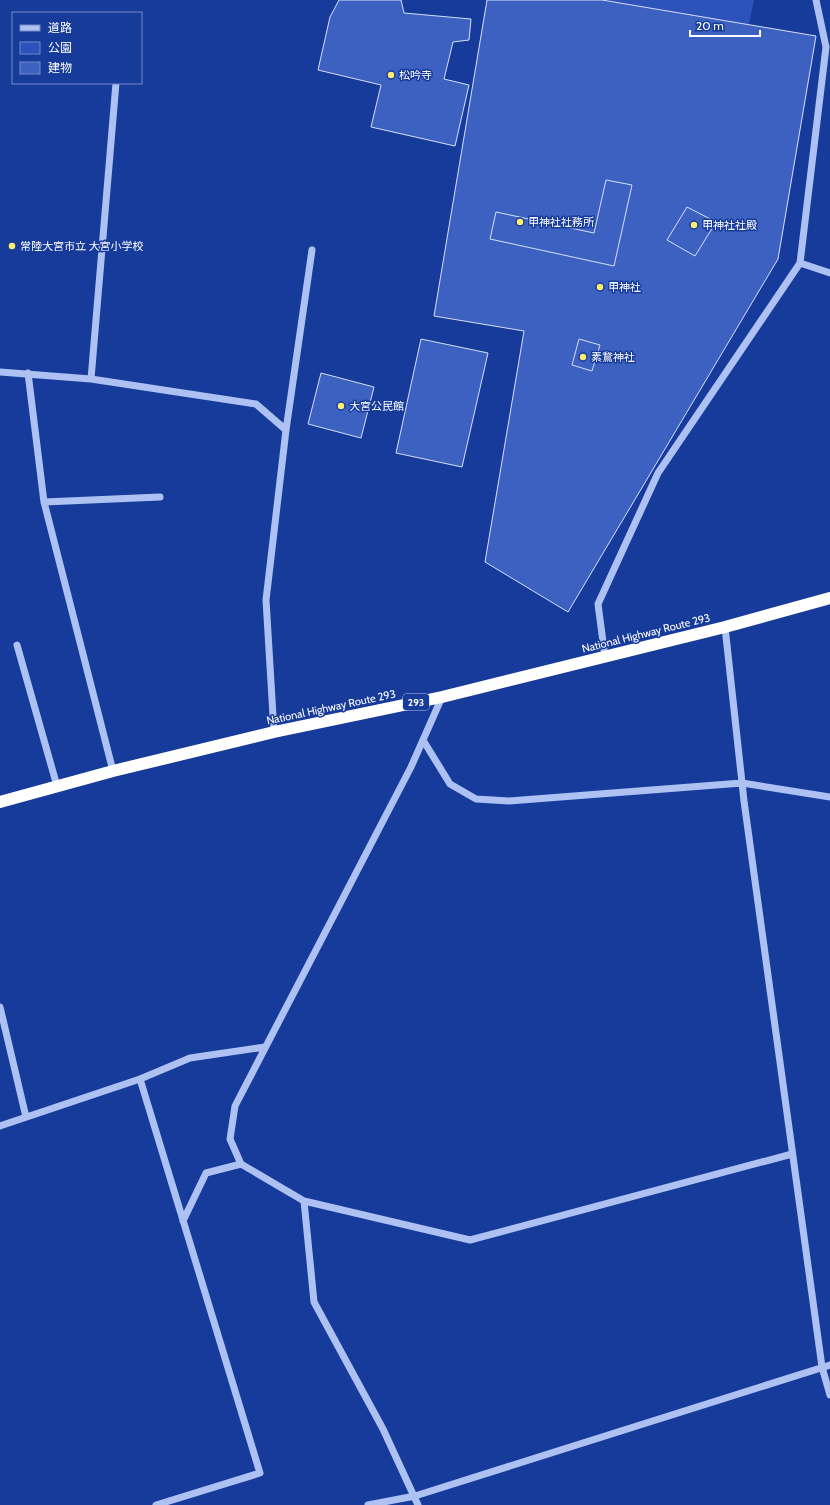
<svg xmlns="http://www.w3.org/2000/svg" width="830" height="1505" viewBox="0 0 830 1505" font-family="Cabin,'Noto Sans JP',sans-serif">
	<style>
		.green { fill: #2b53b9 }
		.building { fill: #3c61c1; stroke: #d5e0fc }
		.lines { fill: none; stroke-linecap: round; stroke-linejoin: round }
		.minor { stroke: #adc1f2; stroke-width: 7 }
		.highway { stroke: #fff; stroke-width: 12 }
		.poi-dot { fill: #ffed6f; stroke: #173b9b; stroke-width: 1.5 }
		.labels { text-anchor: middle; stroke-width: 3; stroke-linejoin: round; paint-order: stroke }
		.shield { fill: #173b9b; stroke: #b9c4e1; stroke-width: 1 }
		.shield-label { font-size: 10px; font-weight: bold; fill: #fff }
		.poi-label { font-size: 11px; fill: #fff; stroke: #173b9b; text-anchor: start }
		.street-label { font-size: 11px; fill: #fff; stroke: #173b9b }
	</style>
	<rect width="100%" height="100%" fill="#173b9b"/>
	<!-- green -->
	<path class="green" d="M555 0H754L744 47Z"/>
	<!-- building -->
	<path class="building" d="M339 0H401L404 13 471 19 469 40 453 42 444 79 469 85 455 146 371 127 381 85 318 70 330 17Z
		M487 0H602L816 36 778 259 568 612 485 562 524 331 434 316Z
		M606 180 632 185 614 266 490 239 496 212 594 233Z
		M687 207 716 222 695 256 667 240Z
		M421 339 488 353 462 467 396 453Z
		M579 339 600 345 592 371 572 365Z
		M321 373 374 387 361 438 308 424Z"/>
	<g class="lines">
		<!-- minor -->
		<path class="minor" d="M800 263 826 47 816 0
			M0 372 91 379 256 404 286 430
			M28 373 44 502 113 771
			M91 379 116 83
			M44 502 160 497
			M725 627 744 801 822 1367 830 1395
			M17 645 57 786
			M605 657 598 604 658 473 800 263 830 273
			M442 697 411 767 235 1106 230 1139 241 1164 304 1201 470 1240 792 1154
			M274 732 266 600 286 430 312 250
			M423 740 450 784 476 799 509 801 742 783 830 797
			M0 1007 26 1117
			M140 1079 260 1473 156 1505
			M0 1126 140 1079 190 1058 265 1047
			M304 1201 314 1302 383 1429 418 1505
			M183 1221 206 1173 241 1164
			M368 1505 415 1496 830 1365"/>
		<!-- highway -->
		<path class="highway" d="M0 802 113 771 274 732 442 697 725 627 830 598"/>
	</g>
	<!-- markers -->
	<g class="poi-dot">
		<circle cx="391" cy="75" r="4"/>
		<circle cx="520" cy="222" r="4"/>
		<circle cx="694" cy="225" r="4"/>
		<circle cx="12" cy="246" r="4"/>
		<circle cx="600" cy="287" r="4"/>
		<circle cx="583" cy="357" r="4"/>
		<circle cx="341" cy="406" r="4"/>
	</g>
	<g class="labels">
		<!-- shield labels -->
		<rect class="shield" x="403" y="694" width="26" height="16" rx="3"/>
		<g class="shield-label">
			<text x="416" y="706">293</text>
		</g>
		<!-- poi labels -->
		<g class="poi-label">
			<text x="399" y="79">松吟寺</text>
			<text x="528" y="226">甲神社社務所</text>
			<text x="702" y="229">甲神社社殿</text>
			<text x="20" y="250">常陸大宮市立 大宮小学校</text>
			<text x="608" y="291">甲神社</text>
			<text x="591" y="361">素鵞神社</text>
			<text x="349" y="410">大宮公民館</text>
		</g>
		<!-- street labels -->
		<g class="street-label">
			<text transform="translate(646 633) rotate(-14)" y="4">National Highway Route 293</text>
			<text transform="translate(331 707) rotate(-12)" y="4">National Highway Route 293</text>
		</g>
	</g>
	<!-- legend -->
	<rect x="12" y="12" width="130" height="72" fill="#173b9b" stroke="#7489c3"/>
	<rect x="20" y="25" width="20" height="6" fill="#adc1f2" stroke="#7489c3"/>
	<text x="48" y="32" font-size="12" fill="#ffffff">道路</text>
	<rect x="20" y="42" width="20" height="12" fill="#2b53b9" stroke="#7489c3"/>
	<text x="48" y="52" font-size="12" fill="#ffffff">公園</text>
	<rect x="20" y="62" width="20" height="12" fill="#3c61c1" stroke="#7489c3"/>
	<text x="48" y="72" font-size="12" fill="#ffffff">建物</text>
	<!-- scale -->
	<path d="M690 30v6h70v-6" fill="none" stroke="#ffffff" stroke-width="2"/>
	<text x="696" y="30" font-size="12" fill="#ffffff" stroke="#173b9b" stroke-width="3" paint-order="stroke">20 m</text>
</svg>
